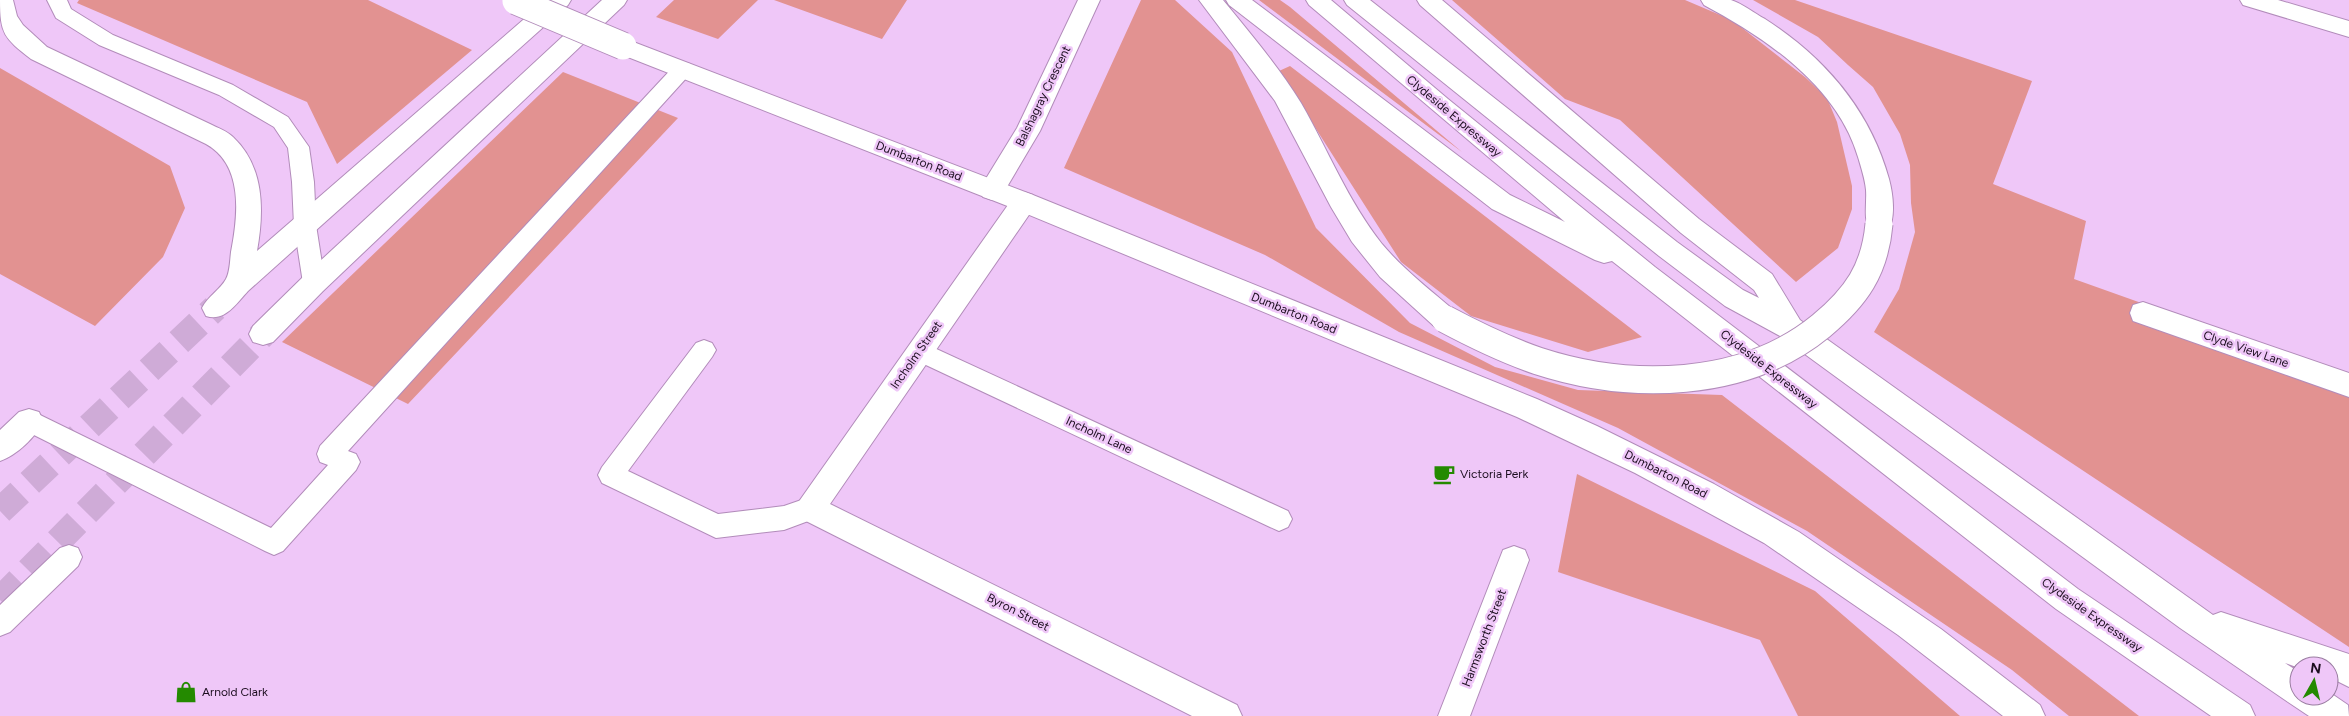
<svg xmlns="http://www.w3.org/2000/svg" width="2349" height="716" viewBox="0 0 2349 716" font-family="Figtree,sans-serif">
	<style>
		.green { fill: #e29291 }
		.lines { fill: none; stroke-linecap: round; stroke-linejoin: round }
		.primary-tunnel { stroke: #cfabd7; stroke-width: 27; stroke-dasharray: 27 14; stroke-linecap: butt }
		.lane-casing { stroke: #b28cba; stroke-width: 2 }
		.street-casing { stroke: #b28cba; stroke-width: 2 }
		.secondary-casing { stroke: #b28cba; stroke-width: 2 }
		.primary-casing { stroke: #b28cba; stroke-width: 2 }
		.lane { fill: #fff; fill-rule: evenodd }
		.street { fill: #fff; fill-rule: evenodd }
		.secondary { fill: #fff; fill-rule: evenodd }
		.primary { fill: #fff; fill-rule: evenodd }
		.secondary-bridge-casing { stroke: #b28cba; stroke-width: 29; stroke-linecap: butt }
		.primary-bridge-casing { stroke: #b28cba; stroke-width: 29; stroke-linecap: butt }
		.secondary-bridge { stroke: #fff; stroke-width: 27 }
		.primary-bridge { stroke: #fff; stroke-width: 27 }
		.labels { text-anchor: middle; stroke-width: 5; stroke-linejoin: round; paint-order: stroke }
		.street-label { font-size: 12px; fill: #1b0d1e; stroke: #efc7f8 }
		.poi-label { font-size: 12px; fill: #1b0d1e; stroke: #efc7f8; text-anchor: start }
	</style>
	<rect width="100%" height="100%" fill="#efc7f8"/>
	<!-- green -->
	<path class="green" d="M79 0H368L472 50 337 164 307 102 77 3Z
		M674 0H758L718 39 656 17Z
		M774 0H907L882 39Z
		M1141 0H1175L1232 52 1316 228 1410 323 1495 367 1578 390 1722 395 2139 716H2069L2012 670 1807 531 1618 428 1399 332 1265 255 1064 168Z
		M1259 0H1280L1290 7 1462 152Z
		M1452 0H1685L1732 20 1805 77 1827 98 1837 122 1852 186V209L1838 248 1796 282 1620 120 1565 99Z
		M1753 0H1795L2032 81 1993 184 2086 221 2074 279 2349 377V647L1874 332 1899 289 1915 232 1911 203 1910 165 1900 134 1873 87 1848 65 1818 37Z
		M1290 66 1642 337 1588 352 1471 316 1401 262 1279 71Z
		M0 68 170 166 185 208 163 257 95 326 0 274Z
		M563 72 678 118 408 404 282 342Z
		M1577 474 1815 591 1960 716H1798L1760 640 1558 572Z"/>
	<g class="lines">
		<!-- primary-tunnel -->
		<path class="primary-tunnel" d="M0 511 215 308
			M0 600 263 334"/>
		<!-- lane casing -->
		<g class="lane-casing">
			<path id="lane" d="M47 0H67L71 9 113 35 233 85 288 117 309 147 314 182 316 225 325 283 322 290 314 292 306 290 303 283 294 225 292 182 288 148 274 127 219 95 99 45 56 18Z
				M683 62 690 64 693 69 690 74 348 451 356 454 360 462 356 470 283 551 274 555 265 551 20 428 17 421 20 414 29 410 38 414 271 528 328 465 320 462 317 454 320 446 676 64Z
				M704 340 712 343 716 350 712 357 628 471 718 514 784 506 810 497 819 501 823 509 819 517 784 530 716 538 602 483 598 475 602 467 696 343Z
				M919 341 1288 511 1292 519 1288 527 1279 531 1270 527 911 358 907 351 911 344Z
				M69 545 78 548 82 557 78 566 10 632 0 636V605L60 548Z"/>
		</g>
		<!-- street casing -->
		<g class="street-casing">
			<path id="street" d="M1078 0H1100L1040 131 1001 197 992 200 983 197 979 190 1017 128Z
				M2240 0H2278L2349 21V37L2243 5Z
				M1024 192 1033 195 1037 202 1033 209 830 504 1237 705 1242 716H1192L800 518 795 509 800 500 1015 195Z
				M2143 302 2349 373V397L2133 321 2130 313 2133 305Z
				M29 409 39 412 43 421C36 437 17 455 0 461V430L19 412Z
				M1514 546 1525 550 1529 560 1470 716H1438L1503 550Z"/>
		</g>
		<!-- secondary casing -->
		<g class="secondary-casing">
			<path id="secondary" d="M623 38 1033 195 1537 399 1597 426 1714 484 1799 532 1941 629 2040 705 2045 716H2003L1898 635 1764 543 1635 473 1517 417 1015 209 615 52 611 46 615 40Z"/>
		</g>
		<!-- primary casing -->
		<g class="primary-casing">
			<path id="primary" d="M0 0H13L17 16 23 25 47 47 210 124C218 128 227 131 233 137 265 167 264 212 257 251L546 0H571L568 5 248 291C236 304 225 322 206 316L202 308C208 296 220 290 226 279 230 272 230 260 231 252 238 216 244 165 206 144L31 59C4 38 0 34 0 0Z
				M602 0H627L624 5 323 291 273 342 263 345 253 342 249 334 253 326 305 275Z
				M1199 0H1223C1250 33 1278 66 1301 103 1328 150 1348 201 1382 244 1403 269 1430 290 1455 311L1458 319 1455 327 1445 330 1435 327 1380 277 1352 242 1331 207 1275 101Z
				M1226 0H1252L1510 195 1565 222 1309 5 1306 0H1331L1448 99 1655 267 2078 589 2250 705 2255 716H2211L2056 609 1612 261 1604 263 1595 260 1492 209 1229 5Z
				M1344 0H1370L1677 242 1743 290 1759 298 1754 290 1681 233 1420 5 1417 0H1442L1699 219 1772 274 1800 320 2213 615 2221 612 2349 654V687L2329 677V666L2299 668 2285 663 2299 672V696H2329V692L2348 705 2349 716H2309L2288 702 2180 628 1780 336 1725 306 1659 256 1347 5Z
				M1701 0C1710 0 1723 0 1731 0 1743 4 1754 13 1765 19 1824 57 1870 110 1889 179 1893 194 1896 217 1888 231L1879 234 1870 231C1863 219 1867 204 1866 190 1865 179 1861 167 1858 157 1837 86 1766 38 1704 5Z"/>
		</g>
		<!-- lane -->
		<use href="#lane" class="lane"/>
		<!-- street -->
		<use href="#street" class="street"/>
		<!-- secondary -->
		<use href="#secondary" class="secondary"/>
		<!-- primary -->
		<use href="#primary" class="primary"/>
		<!-- secondary-bridge casing -->
		<g class="secondary-bridge-casing">
			<path id="secondary-bridge" d="M516 1 623 46"/>
		</g>
		<!-- primary-bridge casing -->
		<g class="primary-bridge-casing">
			<path id="primary-bridge" d="M1445 319C1475 335 1506 350 1538 361 1630 391 1744 389 1821 326 1856 297 1875 270 1879 224"/>
		</g>
		<!-- secondary-bridge -->
		<use href="#secondary-bridge" class="secondary-bridge"/>
		<!-- primary-bridge -->
		<use href="#primary-bridge" class="primary-bridge"/>
	</g>
	<!-- icons -->
	<defs>
		<g id="cafe-bare" transform="scale(1.725)"><path d="M-5.5-4.5H6V0H3Q3 3.5 0 3.5H-2.5Q-5.5 3.5-5.5 0ZM3-3.2v2h1.7v-2ZM-6 4.5H4V6H-6Z" fill="#248a00" stroke="#efc7f8" stroke-width="2.5" paint-order="stroke"/></g>
		<g id="shop-bare" transform="scale(1.725)"><path d="M-5-2.5h2.3a2.7 3.5 0 0 1 5.4 0H5L5.5 6h-11ZM-1.5-2.5h3a1.5 2.3 0 0 0-3 0Z" fill="#248a00" stroke="#efc7f8" stroke-width="2.5" paint-order="stroke"/></g>
	</defs>
	<g fill-rule="evenodd">
		<use href="#cafe-bare" x="1444" y="474"/>
		<use href="#shop-bare" x="186" y="692"/>
	</g>
	<g class="labels">
		<!-- street labels -->
		<g class="street-label">
			<text transform="translate(1043 96) rotate(-64)" y="4">Balshagray Crescent</text>
			<text transform="translate(1454 116) rotate(40)" y="4">Clydeside Expressway</text>
			<text transform="translate(919 161) rotate(21)" y="4">Dumbarton Road</text>
			<text transform="translate(1294 313) rotate(22)" y="4">Dumbarton Road</text>
			<text transform="translate(2246 349) rotate(19)" y="4">Clyde View Lane</text>
			<text transform="translate(916 355) rotate(-55)" y="4">Incholm Street</text>
			<text transform="translate(1769 369) rotate(38)" y="4">Clydeside Expressway</text>
			<text transform="translate(1099 435) rotate(25)" y="4">Incholm Lane</text>
			<text transform="translate(1666 474) rotate(27)" y="4">Dumbarton Road</text>
			<text transform="translate(1018 612) rotate(27)" y="4">Byron Street</text>
			<text transform="translate(2092 615) rotate(35)" y="4">Clydeside Expressway</text>
			<text transform="translate(1484 638) rotate(-69)" y="4">Harmsworth Street</text>
		</g>
		<!-- poi labels -->
		<g class="poi-label">
			<text x="1460" y="478">Victoria Perk</text>
			<text x="202" y="696">Arnold Clark</text>
		</g>
	</g>
	<!-- north arrow -->
	<g transform="translate(2314 681) rotate(8)"><circle r="24" fill="#efc7f8" stroke="#9a7da1"/>
	<path d="M0-4L9 19L0 12L-9 19Z" fill="#248a00"/>
	<text y="-8" font-size="14" font-weight="bold" text-anchor="middle" fill="#1b0d1e">N</text>
	</g>
</svg>
